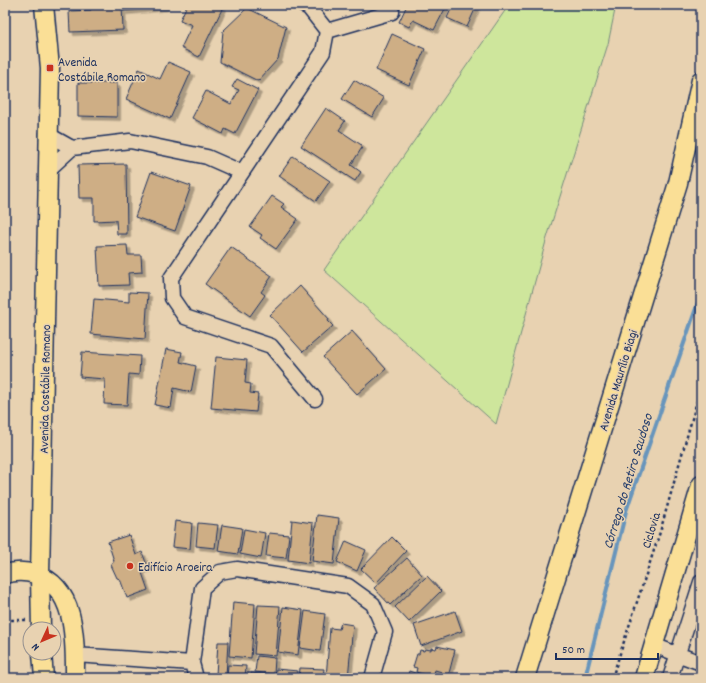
<svg xmlns="http://www.w3.org/2000/svg" width="706" height="683" viewBox="0 0 706 683" font-family="Dekko,sans-serif">
	<style>
		.green { fill: #cee69c; stroke: #748a7d }
		.lines { fill: none; stroke-linecap: round; stroke-linejoin: round }
		.stream { stroke: #6795bc; stroke-width: 4 }
		.building { fill: #ceae85; stroke: #1b2f5e; filter: url(#shadow) }
		.minor-casing { stroke: #1b2f5e; stroke-width: 17 }
		.major-casing { stroke: #1b2f5e; stroke-width: 21 }
		.path { stroke: #1b2f5e; stroke-width: 2.5; stroke-dasharray: 3 3; stroke-linecap: butt }
		.minor { stroke: #e8d2b1; stroke-width: 14 }
		.major { stroke: #fadf96; stroke-width: 18 }
		.poi-dot { fill: #c8321e; stroke: #e8d2b1; stroke-width: 1.5 }
		.labels { text-anchor: middle; stroke-width: 3; stroke-linejoin: round; paint-order: stroke }
		.poi-label { font-size: 13px; fill: #1b2f5e; stroke: #e8d2b1; text-anchor: start }
		.street-label { font-size: 13px; fill: #1b2f5e; stroke: #e8d2b1 }
		.water-label { font-size: 14px; font-style: italic; fill: #28406e; stroke: #e8d2b1 }
	</style>
	<defs>
		<filter id="shadow"><feDropShadow dx="3.5" dy="3.5" stdDeviation="0" flood-color="#0004"/></filter>
	</defs>
	<rect width="100%" height="100%" fill="#e8d2b1"/>
	<filter id="ink" filterUnits="userSpaceOnUse"><feTurbulence type="fractalNoise" baseFrequency=".025" numOctaves="2"/><feDisplacementMap in="SourceGraphic" scale="8" xChannelSelector="R" yChannelSelector="G"/><feConvolveMatrix kernelMatrix="1 2 1 2 8 2 1 2 1" color-interpolation-filters="sRGB"/></filter>
	<g filter="url(#ink)">
		<!-- green -->
		<path class="green" d="M509 5H616L608 44 546 241 496 424 324 270Z"/>
		<g class="lines">
			<!-- stream -->
			<path class="stream" d="M585 678 626 511 701 294"/>
		</g>
		<!-- building -->
		<path class="building" d="M90 5H122L123 30 70 32 69 11 91 10Z
			M124 5H165V7L123 11Z
			M187 5H218L223 7 199 57 181 48 192 25 180 20Z
			M407 5H447L434 30 413 20 409 27 399 22Z
			M453 5H477L467 27 447 18Z
			M247 8 286 27 278 59 258 81 220 62 223 31Z
			M392 34 425 49 409 85 376 70Z
			M168 62 191 72 170 119 126 99 139 69 160 79Z
			M237 79 258 90 235 134 225 129 223 134 192 118 206 91 231 104 239 90 232 87Z
			M354 80 384 98 372 117 342 99Z
			M78 83H117V117L78 116Z
			M326 108 345 121 339 130 363 146 351 165 361 172 355 181 301 146Z
			M293 156 330 181 316 201 279 176Z
			M126 164 127 234H117L116 220 94 221V198H79L78 165Z
			M151 172 191 186 175 231 135 217Z
			M272 196 284 204 281 207 298 219 276 249 260 238 262 235 250 227Z
			M127 245 128 255H141L142 272 128 273 129 285 99 286 97 246Z
			M231 247 272 276 261 292 265 295 250 316 205 284Z
			M300 286 329 319 328 321 333 326 303 352 270 315Z
			M129 292 148 293 145 339 91 334 94 299 129 302Z
			M352 331 386 369 357 394 323 357Z
			M166 349 182 352 180 362 196 366 191 392 174 388 171 408 155 405Z
			M82 352 140 356 139 375 129 374 127 405 104 404 105 379 80 377Z
			M216 357 247 360 245 383 251 384 250 393 258 394 256 412 211 408Z
			M317 515 339 518 334 564 312 561Z
			M292 520 313 523 309 563 288 560Z
			M175 521 192 523 190 549 172 547Z
			M198 523 218 525 215 548 196 546Z
			M222 525 242 528 238 554 218 551Z
			M244 529 265 533 261 558 240 554Z
			M269 533 289 535 286 558 266 556Z
			M129 535 136 555 142 552 148 568 141 570 148 590 127 598 120 579 117 578 111 565 114 561 108 542Z
			M392 537 406 551 376 583 361 569Z
			M346 541 366 550 357 571 337 562Z
			M407 558 422 575 390 605 374 588Z
			M427 576 441 591 409 622 395 607Z
			M233 602 255 604 251 658 229 656Z
			M258 605 280 606 276 656 254 654Z
			M283 607 303 610 298 655 278 652Z
			M305 611 325 614 320 651 300 648Z
			M455 611 462 631 421 646 414 625Z
			M341 623 353 625 348 678H326L330 628 339 629Z
			M218 642H228L226 676 216 675Z
			M437 646 455 650 448 677 441 675 442 672 435 670 433 677 416 672 417 668 413 667 417 654H419L420 650 424 651 425 649 431 650V648L436 649Z
			M257 656 275 658 274 674 255 672Z
			M228 665 246 666 245 678H227Z
			M300 668 324 669 323 678H299Z
			M276 669 298 671 297 678H275Z
			M409 671 430 678H407Z
			M251 673 274 676V678H251Z"/>
		<g class="lines">
			<!-- minor casing -->
			<g class="minor-casing">
				<path id="minor" d="M303 5 309 8 327 31 323 52 171 278 172 298 185 317 271 346 315 399
					M327 31 392 12
					M47 134 72 148
					M48 170 72 148 130 141 207 157 241 172
					M653 645 701 663
					M75 655 192 663
					M196 678 192 663 202 588 220 572 237 569 348 586 373 604 385 632 372 678
					M670 678 701 582"/>
			</g>
			<!-- major casing -->
			<g class="major-casing">
				<path id="major" d="M5 574C15 571 25 571 35 574 77 587 75 642 75 678
					M41 629 40 576 50 68 44 5
					M42 653 44 678
					M525 678 678 183 701 80
					M644 678 701 485"/>
			</g>
			<!-- path -->
			<path class="path" d="M5 620H26
				M612 678 660 532 701 387"/>
			<!-- minor -->
			<use href="#minor" class="minor"/>
			<!-- major -->
			<use href="#major" class="major"/>
		</g>
	</g>
	<!-- markers -->
	<g class="poi-dot">
		<rect x="46" y="64" width="8" height="8" rx="2"/>
		<circle cx="130" cy="566" r="4"/>
	</g>
	<g class="labels">
		<!-- poi labels -->
		<g class="poi-label">
			<text x="58" y="66">Avenida<tspan x="58" dy="15">Costábile Romano</tspan></text>
			<text x="138" y="571">Edifício Aroeira</text>
		</g>
		<!-- street labels -->
		<g class="street-label">
			<text transform="translate(617 380) rotate(-73)" y="5">Avenida Maurílio Biagi</text>
			<text transform="translate(44 389) rotate(-89)" y="5">Avenida Costábile Romano</text>
			<text transform="translate(650 530) rotate(-73)" y="5">Ciclovia</text>
		</g>
		<!-- water labels -->
		<g class="water-label">
			<text transform="translate(627 481) rotate(-73)" y="5">Córrego do Retiro Saudoso</text>
		</g>
	</g>
	<!-- margin -->
	<rect width="706" height="683" fill="none" stroke="#e8d2b1" stroke-width="20"/>
	<rect x="10" y="10" width="686" height="663" fill="none" stroke="#1b2f5e" stroke-width="1.5" filter="url(#ink)"/>
	<!-- north arrow -->
	<g transform="translate(42 641) rotate(226)"><circle r="19" fill="#e8d2b1" stroke="#969190"/>
	<path d="M0-3L7 15L0 10L-7 15Z" fill="#c8321e"/>
	<text y="-6" font-size="11" font-weight="bold" text-anchor="middle" fill="#1b2f5e">N</text>
	</g>
	<!-- scale -->
	<path d="M556 653v6h102v-6" fill="none" stroke="#1b2f5e" stroke-width="2"/>
	<text x="562" y="653" font-size="12" fill="#1b2f5e" stroke="#e8d2b1" stroke-width="3" paint-order="stroke">50 m</text>
</svg>
